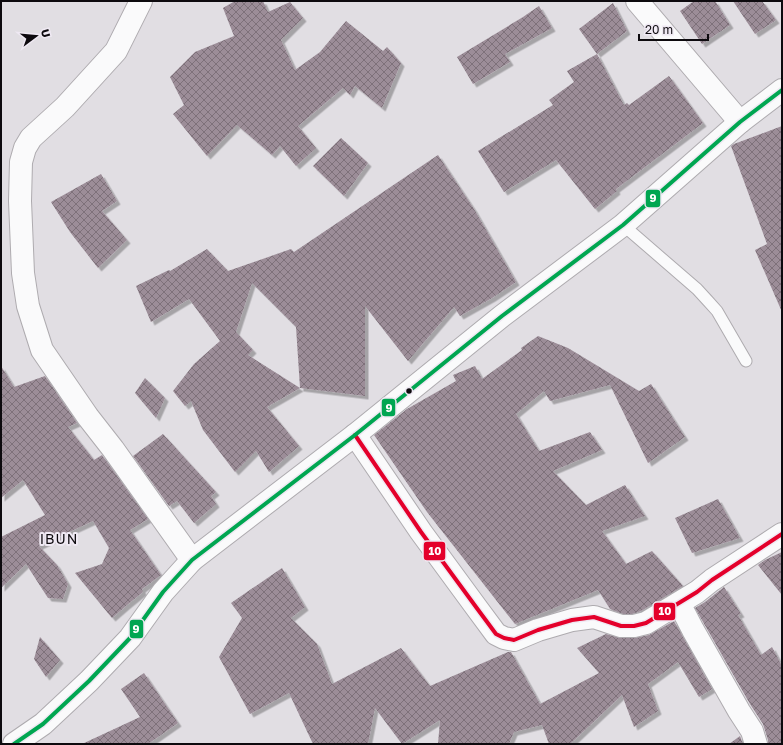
<svg xmlns="http://www.w3.org/2000/svg" width="783" height="745" viewBox="0 0 783 745" font-family="'Golos Text',sans-serif">
	<style>
		.building { fill: url(#building-cross-hatch); fill-rule: evenodd; filter: url(#shadow) }
		.lines { fill: none; stroke-linecap: round; stroke-linejoin: round }
		.lane-casing { stroke: #aeabaf; stroke-width: 13 }
		.street-casing { stroke: #aeabaf; stroke-width: 24 }
		.secondary-casing { stroke: #aeabaf; stroke-width: 24 }
		.lane { stroke: #fafafb; stroke-width: 11 }
		.street { stroke: #fafafb; stroke-width: 22 }
		.secondary { stroke: #fafafb; stroke-width: 22 }
		.bus-1-casing { stroke: #efe9f3; stroke-width: 7 }
		.bus-2-casing { stroke: #efe9f3; stroke-width: 7 }
		.bus-1 { stroke: #e4002b; stroke-width: 4 }
		.bus-2 { stroke: #00a651; stroke-width: 4 }
		.bus-dot { fill: #0d0a0e; stroke: #efe9f3; stroke-width: 1.5 }
		.labels { text-anchor: middle; stroke-width: 4; stroke-linejoin: round; paint-order: stroke }
		.quarter-label { font-size: 14px; letter-spacing: 1px; fill: #0d0a0e; stroke: #efe9f3 }
		.line-badge { stroke: #efe9f3; stroke-width: 1.5 }
		.badge-label { font-size: 11px; text-anchor: middle; font-weight: bold; fill: #fff }
	</style>
	<defs>
		<pattern id="building-cross-hatch" width="8" height="8" patternUnits="userSpaceOnUse"><rect width="8" height="8" fill="#9c8d98"/><path d="M0 0l8 8M0 8l8-8" fill="none" stroke="#7e717a"/></pattern>
		<filter id="shadow"><feDropShadow dx="3.5" dy="3.5" stdDeviation="0" flood-color="#0004"/></filter>
	</defs>
	<rect width="100%" height="100%" fill="#e1dee3"/>
	<!-- building -->
	<path class="building" d="M235 1H263L268 12 290 2 303 18 281 40 295 70 320 52 346 21 383 51 387 47 401 63 382 108 355 86 350 95 343 88 298 126 316 148 296 166 280 146 272 155 237 125 207 156 173 114 184 105 170 77 195 52 234 36 223 8Z
		M694 1H715L730 25 702 44 680 11Z
		M733 1H762L776 20 755 34Z
		M613 3 627 31 597 54 579 29Z
		M539 6 552 28 505 54 510 62 473 84 457 57 523 17Z
		M597 54 624 105 627 103 629 105 669 76 703 123 616 189 617 191 595 209 556 160 504 192 478 151 553 105 549 100 574 82 567 71Z
		M782 126V312L755 250 767 244 731 146 734 144Z
		M341 138 368 163 344 196 313 166Z
		M438 155 474 209 516 282 492 298 460 316 454 307 408 361 365 306V396L300 388 267 407 299 446 269 472 256 451 235 472 203 430 191 401 185 406 173 391 194 364 220 341 189 299 151 322 136 286 169 270 170 271 207 249 228 271 291 249 294 252ZM252 283 296 327 300 388 248 355 253 350 236 332Z
		M101 174 117 201 102 211 127 240 98 268 70 232 51 202Z
		M538 336 568 348 639 391 651 384 685 437 648 463 610 385 550 401 544 391 516 414 539 451 590 432 602 450 553 471 586 505 625 485 645 516 602 531 626 564 652 551 683 586 641 611 632 614H623L610 609 598 590 515 624 427 512 374 435 407 409 456 381 453 375 475 366 482 379 522 350 521 348Z
		M1 366 14 387 45 376 77 423 68 427 94 460 102 455 148 519 130 530 161 575 142 589 143 592 127 605 112 618 75 573 102 564 109 548 93 521 39 546 57 565 68 584 63 599 48 598 26 564 1 588V537L45 515 23 480 1 498Z
		M145 378 165 398 156 418 135 393Z
		M163 434 216 492 211 496 216 504 194 523 177 501 169 506 133 456Z
		M718 499 740 538 692 553 675 518Z
		M782 552V595L758 565 765 560Z
		M282 568 305 607 291 618 317 644 332 684 401 648 430 686 508 652H511L540 704 599 673 577 648 606 634 621 638H634L649 635 674 621 712 689 699 697 678 662 648 684 658 711 634 727 622 695 570 744H549L542 725 514 732 509 744H438L440 720 402 744 375 708 368 744H313L289 693 250 714 219 657 242 618 231 603Z
		M724 587 741 614 738 615 761 655 772 647 782 666V744H768V740L763 724 750 704 695 608 705 602Z
		M40 637 60 660 46 677 34 659Z
		M144 673 178 723 148 744H82L140 717 121 689Z
		M740 736 743 744H729Z"/>
	<g class="lines">
		<!-- lane casing -->
		<g class="lane-casing">
			<path id="lane" d="M623 225 697 289 708 301 717 311 746 361"/>
		</g>
		<!-- street casing -->
		<g class="street-casing">
			<path id="street" d="M141 1 116 51 65 107 31 138 25 148 21 162 20 201 23 273 28 306 42 350 88 417 113 449 192 560
				M637 1 740 122
				M355 435 421 532 476 607 496 634 504 638 514 640 538 630 572 620 594 617 621 626H634L646 623 697 592 712 580 782 534
				M679 603 693 630 739 711 752 731 756 744"/>
		</g>
		<!-- secondary casing -->
		<g class="secondary-casing">
			<path id="secondary" d="M14 744 43 724 89 681 130 638 163 592 192 560 355 435 502 316 623 225 740 122 782 90"/>
		</g>
		<!-- lane -->
		<use href="#lane" class="lane"/>
		<!-- street -->
		<use href="#street" class="street"/>
		<!-- secondary -->
		<use href="#secondary" class="secondary"/>
		<!-- bus-1 casing -->
		<g class="bus-1-casing">
			<path id="bus-1" d="M355 435 421 532 476 607 496 634 504 638 514 640 538 630 572 620 594 617 621 626H634L646 623 697 592 712 580 782 534"/>
		</g>
		<!-- bus-2 casing -->
		<g class="bus-2-casing">
			<path id="bus-2" d="M14 744 43 724 89 681 130 638 163 592 192 560 355 435 502 316 623 225 740 122 782 90"/>
		</g>
		<!-- bus-1 -->
		<use href="#bus-1" class="bus-1"/>
		<!-- bus-2 -->
		<use href="#bus-2" class="bus-2"/>
	</g>
	<!-- markers -->
	<circle class="bus-dot" cx="409" cy="391" r="3.5"/>
	<g class="labels">
		<!-- quarter labels -->
		<g class="quarter-label">
			<text x="59" y="544">IBUN</text>
		</g>
	</g>
	<g class="line-badge">
		<rect x="645" y="189" width="16" height="19" rx="4" fill="#00a651"/>
		<rect x="381" y="398" width="15" height="19" rx="4" fill="#00a651"/>
		<rect x="423" y="541" width="23" height="20" rx="4" fill="#e4002b"/>
		<rect x="653" y="602" width="23" height="19" rx="4" fill="#e4002b"/>
		<rect x="129" y="619" width="15" height="20" rx="4" fill="#00a651"/>
	</g>
	<g class="badge-label">
		<text x="653" y="202">9</text>
		<text x="389" y="412">9</text>
		<text x="435" y="555">10</text>
		<text x="665" y="615">10</text>
		<text x="136" y="633">9</text>
	</g>
	<!-- border -->
	<rect width="783" height="745" fill="none" stroke="#0d0a0e" stroke-width="4"/>
	<!-- north arrow -->
	<g transform="translate(36 36) rotate(74)" stroke="#efe9f3" stroke-width="3" paint-order="stroke">
	<path d="M0-3L7 15L0 10L-7 15Z" fill="#0d0a0e"/>
	<text y="-6" font-size="11" font-weight="bold" text-anchor="middle" fill="#0d0a0e">U</text>
	</g>
	<!-- scale -->
	<path d="M639 34v6h69v-6" fill="none" stroke="#0d0a0e" stroke-width="2"/>
	<text x="645" y="34" font-size="12" fill="#0d0a0e" stroke="#efe9f3" stroke-width="3" paint-order="stroke">20 m</text>
</svg>
